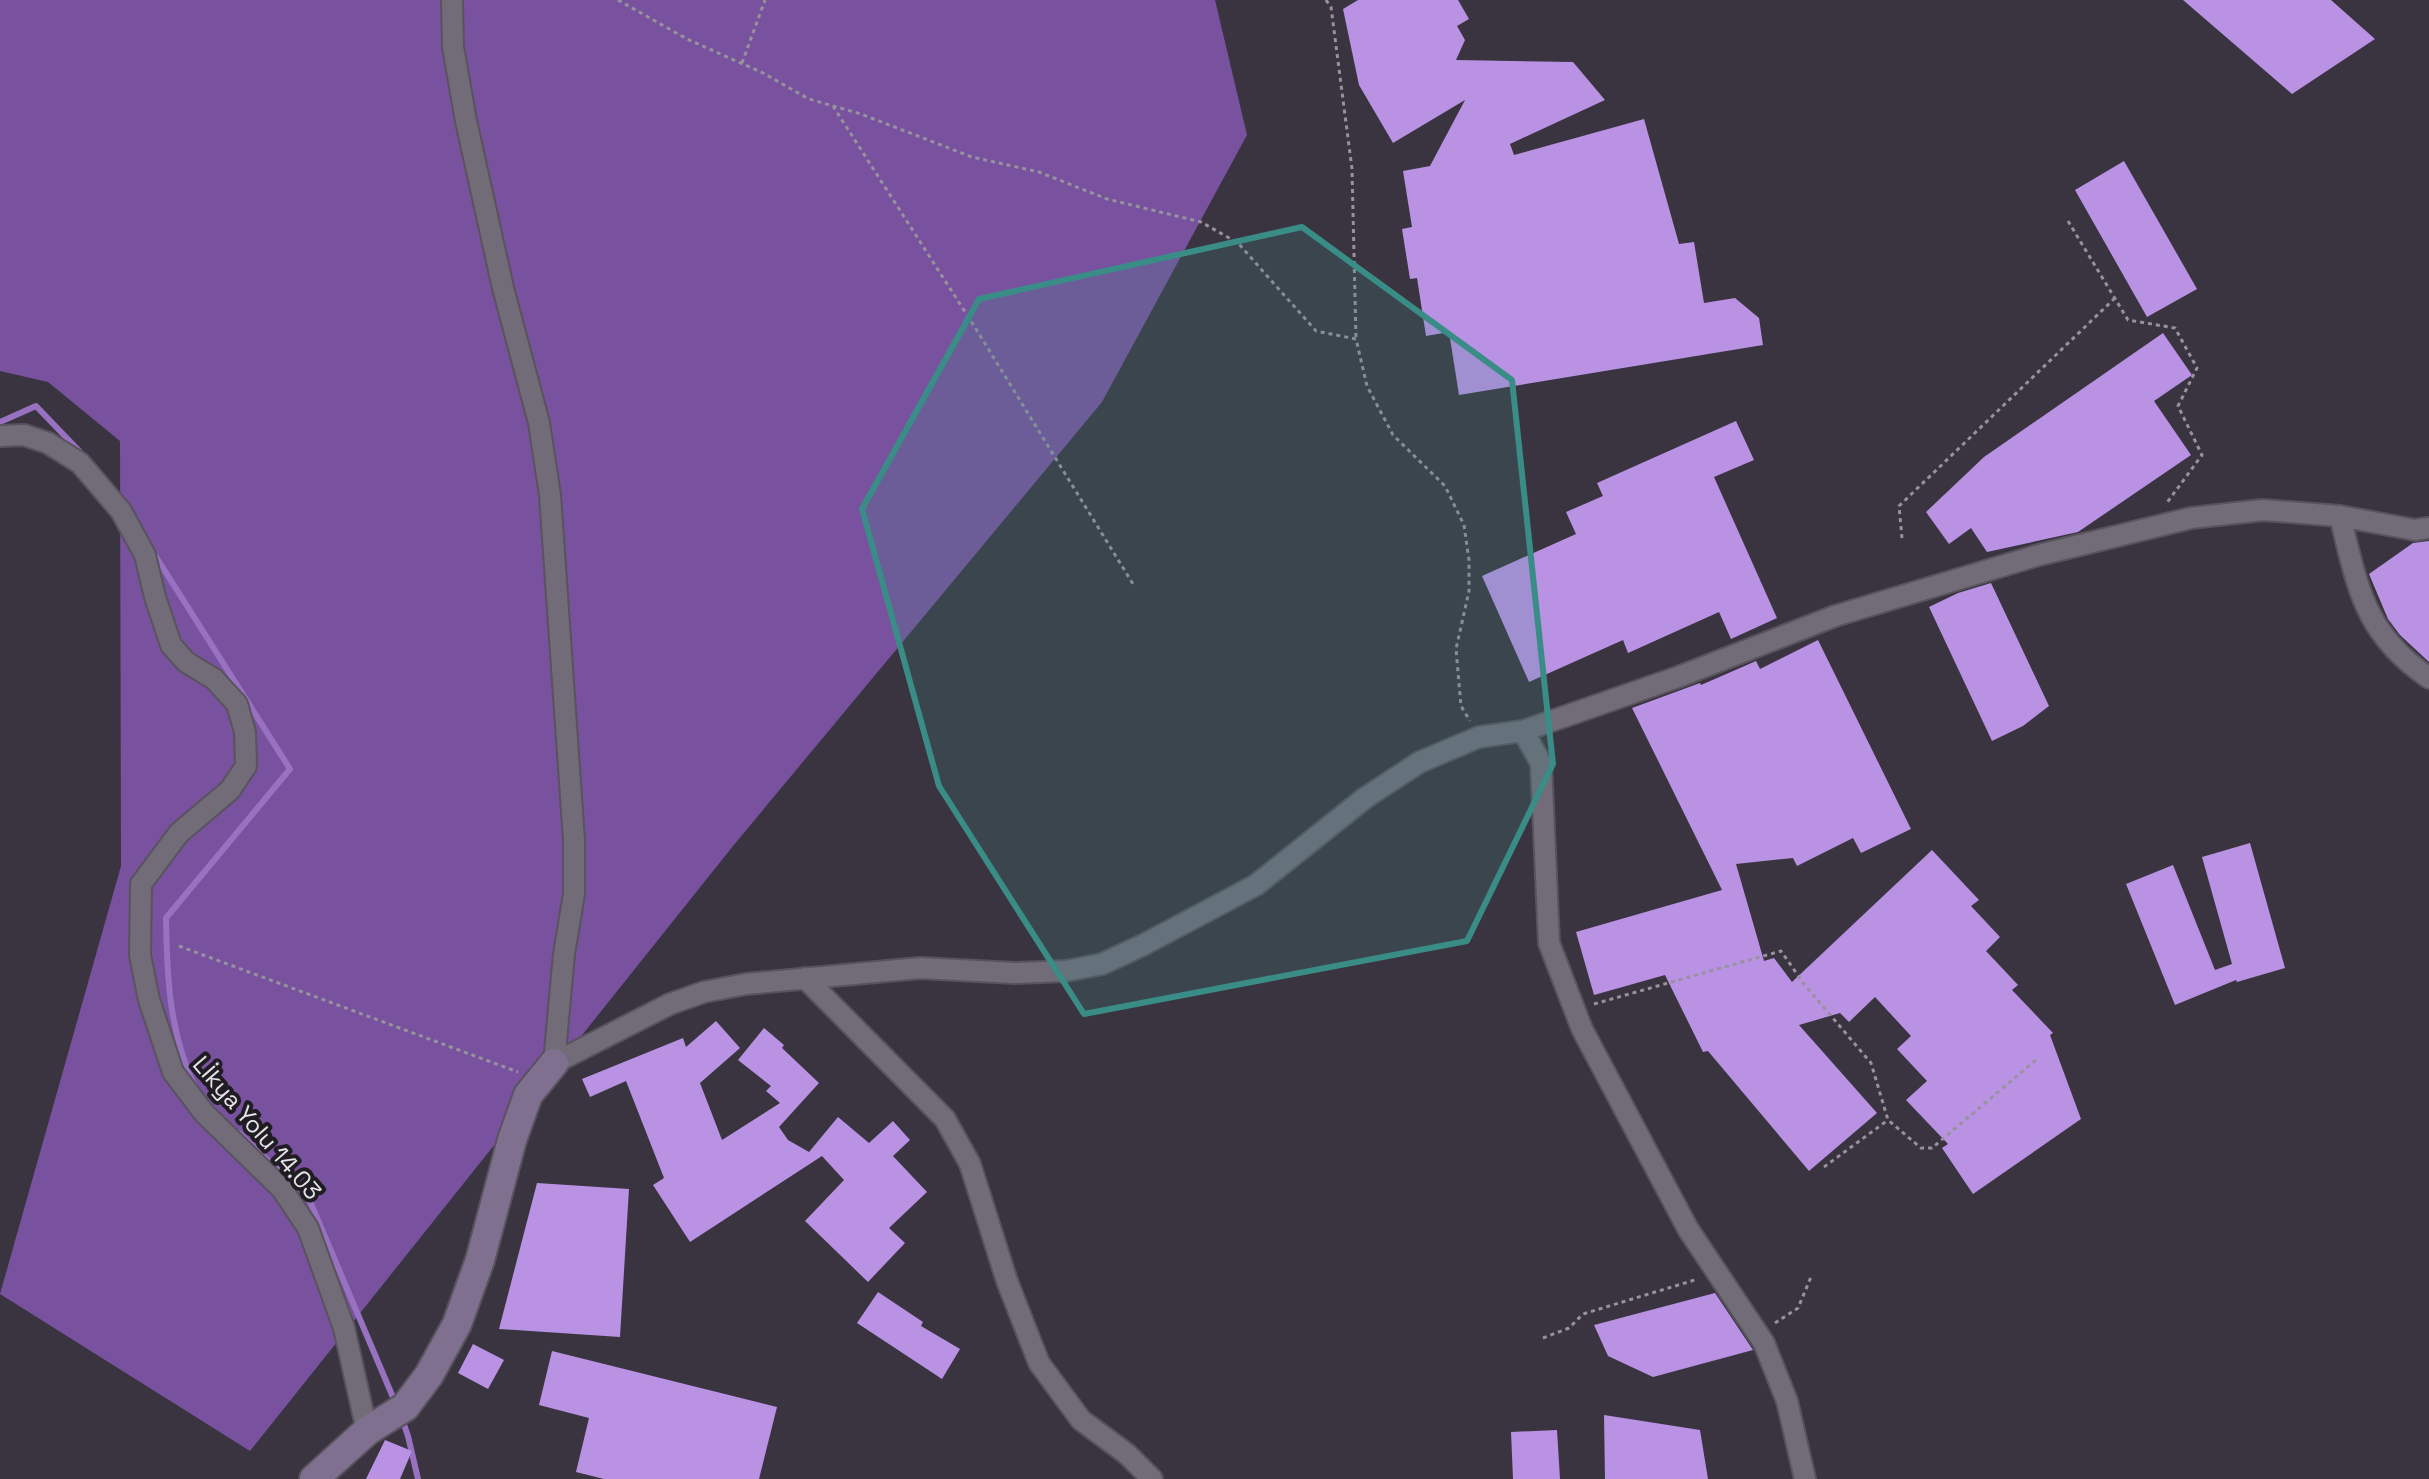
<svg xmlns="http://www.w3.org/2000/svg" width="2429" height="1479" viewBox="0 0 2429 1479" font-family="'Space Grotesk',sans-serif">
	<style>
		.forest { fill: #78529e }
		.lines { fill: none; stroke-linecap: round; stroke-linejoin: round }
		.stream { stroke: #9872c1; stroke-width: 6 }
		.building { fill: #b992e4 }
		.street-casing { stroke: #58535d; stroke-width: 24 }
		.secondary-casing { stroke: #58535d; stroke-width: 32 }
		.path { stroke: #97929c; stroke-width: 3; stroke-dasharray: 4 4; stroke-linecap: butt }
		.street { stroke: #716c78; stroke-width: 20 }
		.secondary { stroke: #7f7090; stroke-width: 28 }
		.marked { fill: #3a8c87; fill-opacity: 0.2; stroke: #3a8c87; stroke-width: 6; stroke-linejoin: round }
		.labels { text-anchor: middle; stroke-width: 8; stroke-linejoin: round; paint-order: stroke }
		.street-label { font-size: 24px; fill: #e5e2e9; stroke: #201d22 }
	</style>
	<rect width="100%" height="100%" fill="#3a3440"/>
	<!-- forest -->
	<path class="forest" d="M0 0H1215L1247 135 1102 402 733 846 250 1451 0 1294 121 866 120 441 48 382 0 371Z"/>
	<g class="lines">
		<!-- stream -->
		<path class="stream" d="M0 422 36 406 84 456
			M151 549 290 769 166 918C167 978 169 1029 194 1085
			M239 1133 309 1199 395 1402
			M402 1419 408 1436 418 1479"/>
	</g>
	<!-- building -->
	<path class="building" d="M1358 0H1458L1469 19 1457 26 1465 40 1456 60 1573 62 1605 100 1510 144 1514 155 1644 119 1679 244 1694 242 1704 303 1735 298 1759 318 1763 345 1459 395 1449 332 1426 336 1417 278 1410 279 1402 229 1412 227 1403 171 1430 166 1465 100 1393 143 1359 85 1343 9Z
		M2183 0H2331L2375 39 2292 94Z
		M2124 161 2197 289 2147 317 2075 190Z
		M2163 333 2192 375 2154 401 2191 455 2078 532 1987 552 1971 528 1949 544 1926 512 1984 457Z
		M1736 421 1754 460 1714 477 1777 618 1731 639 1719 612 1628 653 1623 640 1529 682 1482 576 1576 534 1566 512 1603 496 1597 483Z
		M2429 541V662L2400 635 2388 619 2369 574 2413 543Z
		M1991 583 2049 706 2023 726 1992 741 1929 607 1958 593Z
		M1818 640 1911 829 1861 853 1853 838 1797 866 1793 858 1736 864 1764 961 1774 958 1792 982 1932 850 1979 900 1971 906 2000 937 1986 951 2018 985 2012 990 2053 1033 2050 1035 2081 1119 1973 1194 1942 1148 1948 1144 1906 1100 1927 1081 1897 1049 1911 1036 1875 997 1849 1022 1840 1013 1799 1025 1877 1113 1809 1171 1708 1051 1703 1052 1665 975 1594 995 1576 932 1722 890 1632 708 1700 683 1701 685 1756 661 1760 669Z
		M2250 843 2285 968 2237 982 2236 980 2175 1005 2126 884 2173 865 2215 970 2232 964 2202 857Z
		M716 1021 740 1048 700 1083 722 1140 780 1103 766 1091 771 1086 738 1060 764 1028 784 1045 782 1048 819 1083 779 1127 788 1140 809 1152 838 1117 869 1143 893 1121 910 1140 893 1156 927 1192 889 1228 905 1243 868 1282 805 1221 844 1180 822 1156 690 1242 653 1185 664 1178 626 1081 590 1097 582 1079 683 1038 686 1047Z
		M537 1183 629 1189 620 1337 499 1329Z
		M878 1292 923 1322 921 1326 960 1349 942 1379 857 1323Z
		M1715 1293 1753 1350 1653 1377 1608 1356 1594 1325Z
		M473 1344 504 1360 488 1389 458 1373Z
		M552 1351 777 1407 759 1479H604L576 1472 589 1418 539 1405Z
		M1604 1415 1700 1430 1708 1479H1605Z
		M1557 1430 1560 1479H1513L1511 1432Z
		M385 1440 412 1451 400 1479H366Z"/>
	<g class="lines">
		<!-- street casing -->
		<g class="street-casing">
			<path id="street" d="M452 0 453 47 466 121 503 288 539 423 550 495 574 840V894L564 954 554 1063
				M0 436 24 435 48 443 80 463 121 511 145 555 155 597 171 645 186 662 214 679 237 704 245 732 246 766 230 790 179 833 141 884 140 955 149 1000 173 1072 204 1113 282 1189 308 1228 344 1328 367 1431
				M2340 516C2358 589 2364 633 2429 678
				M1523 731 1541 763 1549 943 1582 1029 1688 1229 1764 1343 1787 1401 1805 1479
				M805 978 945 1119 970 1164 1007 1281 1039 1363 1081 1420 1127 1454 1152 1479
				M554 1063 670 1004 704 992 746 984 920 968 1015 973 1066 971 1102 964 1143 945 1256 885 1365 798 1420 762 1479 737 1523 731 1678 677 1835 616 2039 555 2191 518 2263 510 2340 516 2415 530 2429 528"/>
		</g>
		<!-- secondary casing -->
		<g class="secondary-casing">
			<path id="secondary" d="M314 1479 367 1431 405 1407 429 1375 457 1324 480 1260 512 1140 528 1095 554 1063"/>
		</g>
		<!-- path -->
		<path class="path" d="M618 0 687 39 763 73 809 99 861 114 972 157 1039 172 1107 199 1201 222 1238 243 1316 331 1356 339 1367 386 1393 435 1445 486 1464 525 1469 560V591L1456 649 1461 706 1470 721
			M1326 0 1331 7 1352 169 1356 339
			M742 63 765 0
			M833 106 976 329 1133 584
			M2068 221 2128 320 2175 328 2197 368 2178 406 2202 455 2166 504
			M1902 538 1899 506 2115 298
			M179 946 518 1072
			M1594 1004 1781 951 1804 984 1871 1063 1888 1120 1921 1148H1932L2037 1059
			M1824 1167 1888 1120
			M1775 1323 1798 1308 1811 1277
			M1543 1338 1569 1328 1583 1314 1698 1279"/>
		<!-- street -->
		<use href="#street" class="street"/>
		<!-- secondary -->
		<use href="#secondary" class="secondary"/>
	</g>
	<!-- marked area -->
	<path class="marked" d="M1302 227 1512 380 1553 764 1467 941 1084 1014 939 786 862 509 979 299Z"/>
	<g class="labels">
		<!-- street labels -->
		<g class="street-label">
			<text transform="translate(257 1128) rotate(49)" y="8">Lİkya Yolu 14.03</text>
		</g>
	</g>
</svg>
